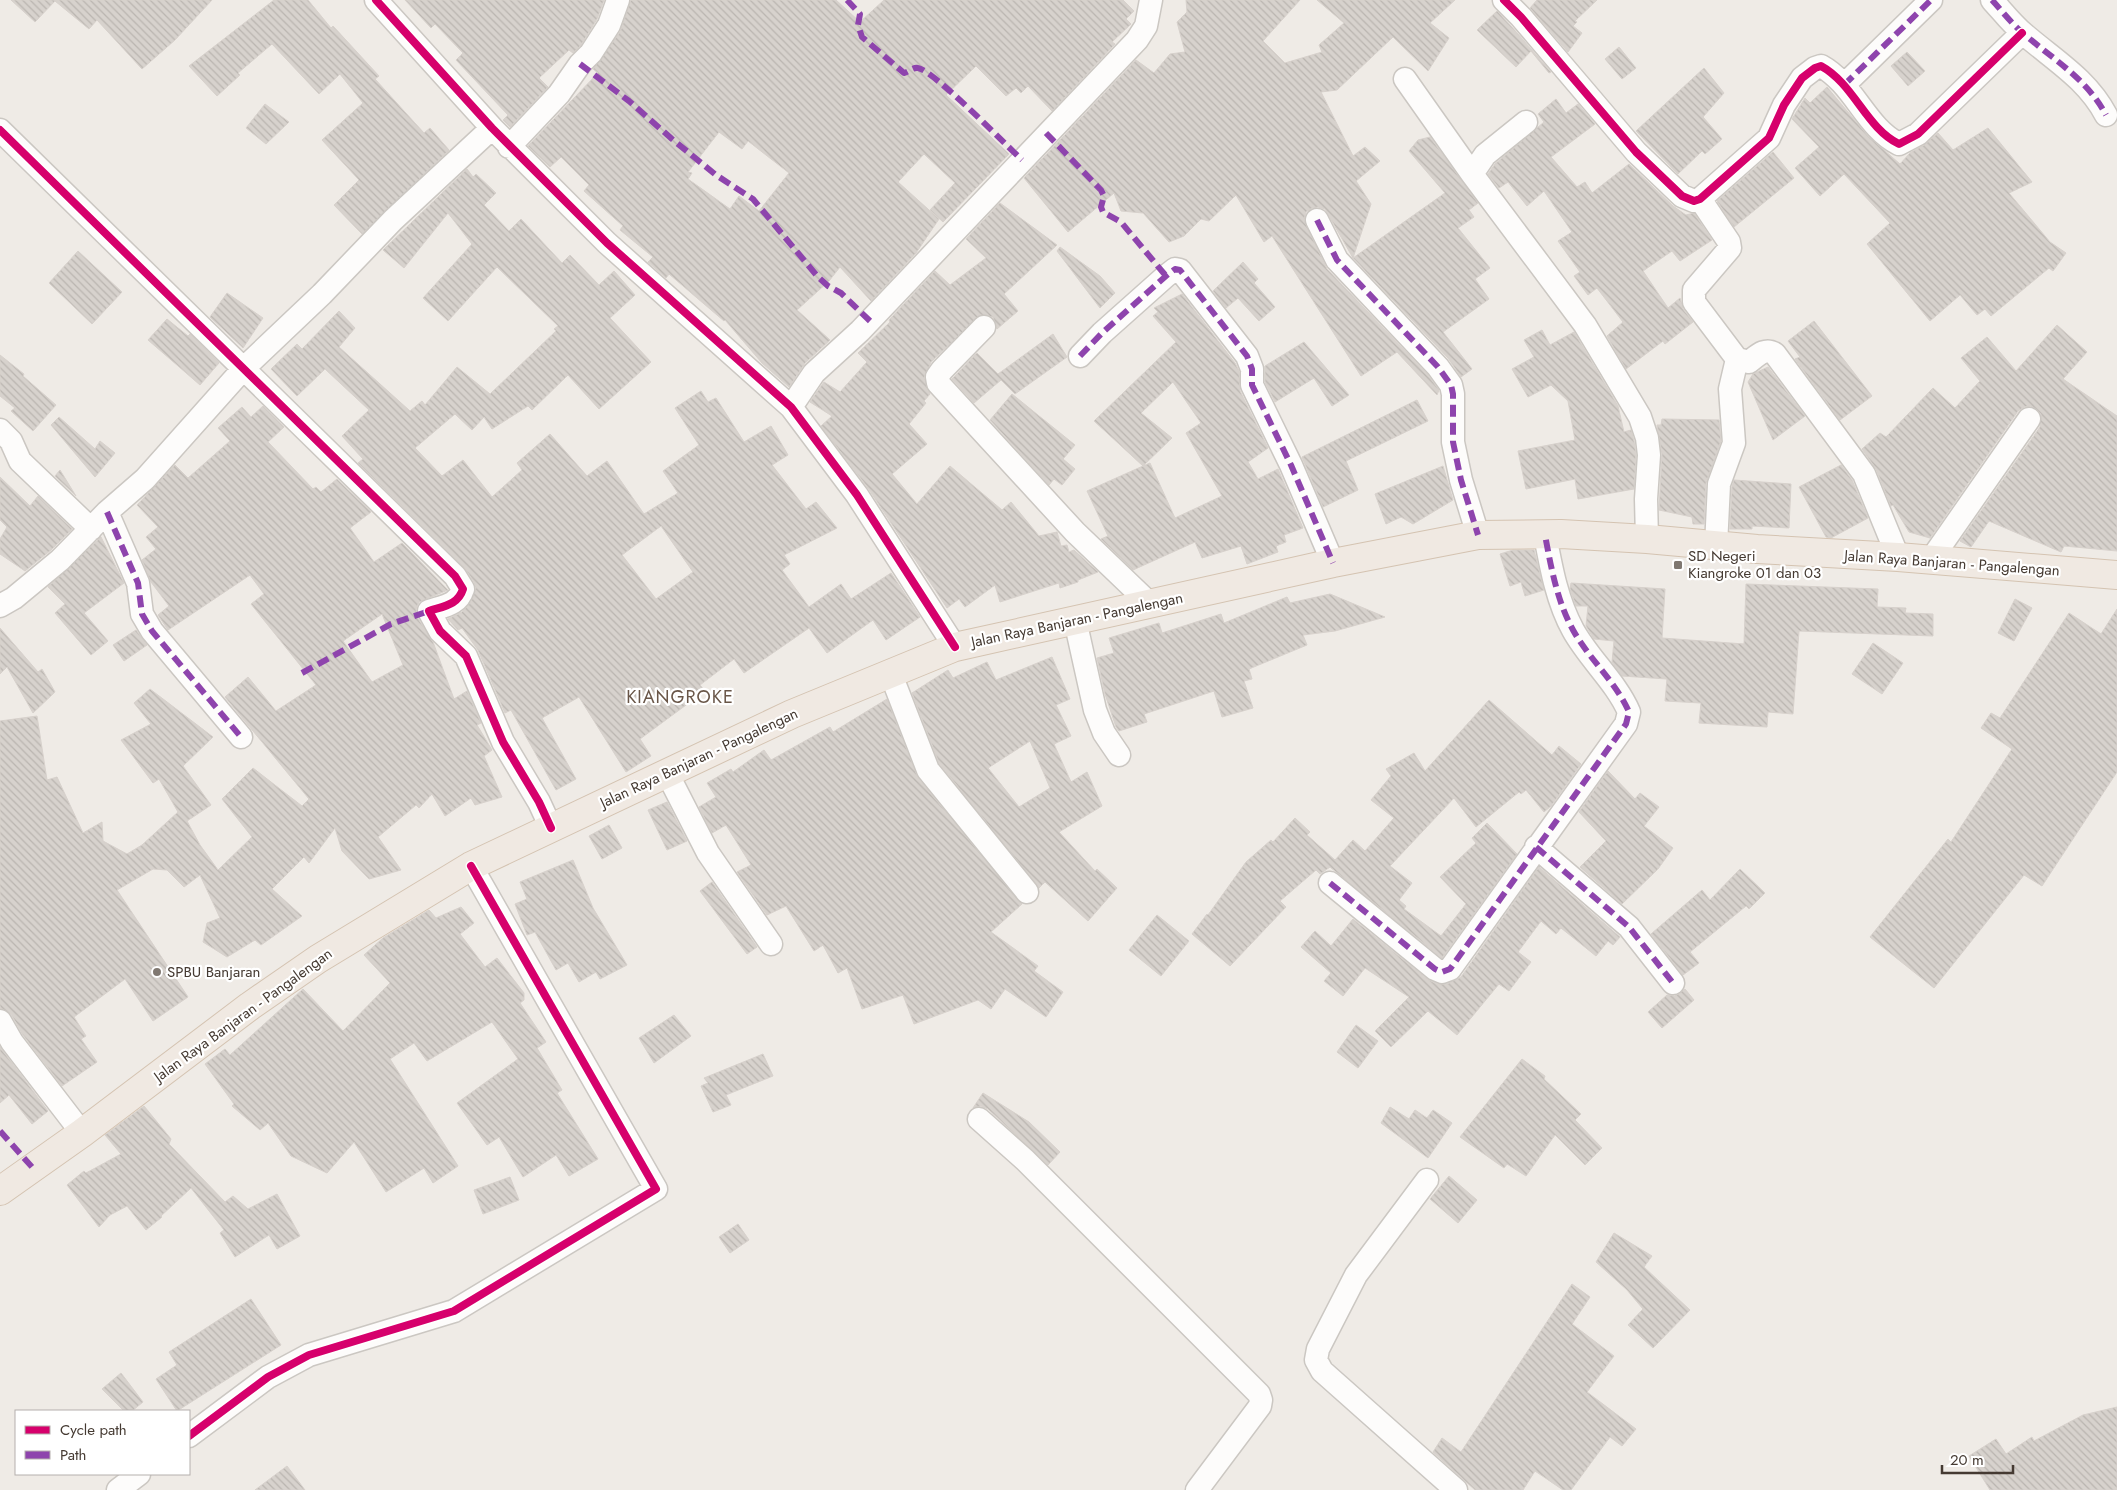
<svg xmlns="http://www.w3.org/2000/svg" width="2117" height="1490" viewBox="0 0 2117 1490" font-family="Jost,sans-serif">
	<style>
		.building { fill: url(#building-back-hatch); stroke: #d7d1cc; fill-rule: evenodd }
		.lines { fill: none; stroke-linecap: round; stroke-linejoin: round }
		.minor-casing { stroke: #cbc7c2; stroke-width: 25 }
		.primary-casing { stroke: #d4c3b1; stroke-width: 30 }
		.minor { stroke: #fdfcfb; stroke-width: 22 }
		.primary { stroke: #f0e9e2; stroke-width: 28 }
		.quiet { stroke: #8e44ad; stroke-width: 6; stroke-dasharray: 12 6; stroke-linecap: butt }
		.cycleway-casing { stroke: #fff; stroke-width: 11 }
		.cycleway { stroke: #d6006c; stroke-width: 8 }
		.poi-dot { fill: #807871; stroke: #fff; stroke-width: 2 }
		.labels { text-anchor: middle; stroke-width: 4.5; stroke-linejoin: round; paint-order: stroke }
		.poi-label { font-size: 15px; fill: #453a32; stroke: #fff; text-anchor: start }
		.street-label { font-size: 15px; fill: #453a32; stroke: #fff }
		.quarter-label { font-size: 18px; letter-spacing: 1px; fill: #695648; stroke: #fff }
	</style>
	<defs>
		<pattern id="building-back-hatch" width="6" height="6" patternUnits="userSpaceOnUse" patternTransform="scale(1.25)"><rect width="6" height="6" fill="#d7d2cd"/><path d="M-1 5l2 2M0 0l6 6M5-1l2 2" fill="none" stroke="#bab5b0"/></pattern>
	</defs>
	<rect width="100%" height="100%" fill="#efebe6"/>
	<!-- building -->
	<path class="building" d="M11 0H212L175 40 142 69 97 20 89 29 55 1 35 22Z
		M274 0H308L331 28 333 26 379 76 375 79 424 133 430 128 449 150 362 234 334 205 359 180 322 140 363 103 340 74 319 94 272 44 238 73 240 75 217 96 189 66Z
		M405 0H604L597 19 581 45 573 53 569 50 539 78 548 87 510 127 503 120 508 115 456 60 463 53 435 24 431 28Z
		M631 0H836L860 22 884 0H1123L1134 11 1126 19 1131 24 1112 42 1115 44 1052 111 1028 86 1021 93 1016 88 1006 96 976 66 946 95 1009 154 943 222 930 210 955 183 924 154 898 182 939 219 916 253 871 301 840 267 829 281 797 310 830 340 805 363 789 387 762 363 725 320 724 321 669 274 666 278 648 262 653 257 620 230 623 226 584 191 589 185 561 157 550 167 528 146 598 73 593 69 620 32ZM719 132 742 149 748 141 789 173 759 211 739 196 730 209 688 179 692 173 688 172Z
		M1186 0H1300L1263 41 1285 63 1322 52 1319 45 1344 23 1317 0H1455L1430 23 1449 38 1428 71 1393 37 1337 90 1321 92 1353 156 1365 147 1380 161 1356 181 1371 204 1353 258 1325 209 1318 207 1312 208 1306 212 1304 220 1327 269 1428 375 1439 390 1437 395 1397 352 1361 376 1272 236 1264 242 1236 195 1209 221 1201 219 1184 236 1169 242 1143 213 1121 211 1114 193 1068 232 1024 178 1136 60 1154 73 1170 54 1185 52 1177 22 1187 12Z
		M1537 0H1597L1575 21 1577 22 1573 26 1582 33 1568 52 1530 8Z
		M1497 11 1511 26 1551 72 1549 73 1531 51 1516 67 1477 30Z
		M1619 47 1636 68 1622 79 1605 59Z
		M1907 52 1925 71 1908 86 1891 66Z
		M1704 68 1724 93 1703 117 1722 139 1705 154 1702 151 1678 174 1636 131Z
		M1827 87 1868 136 1900 164 1910 153 1924 145 1938 133 1953 150 1988 128 2032 182 2009 193 2050 242 2066 253 2053 271 2049 268 1991 316 1985 309 1977 315 1960 295 1930 321 1867 244 1890 223 1844 174 1820 196 1795 168 1819 147 1792 119 1805 98 1810 103Z
		M1556 99 1566 113 1578 104 1595 124 1551 157 1577 187 1585 182 1592 193 1629 164 1673 206 1686 215 1694 213 1712 240 1680 261 1672 251 1643 271 1668 308 1680 298 1683 309 1693 322 1665 344 1663 341 1626 369 1607 336 1623 322 1597 288 1588 295 1574 276 1580 272 1558 241 1572 232 1544 191 1527 206 1508 182 1499 188 1488 174 1495 164 1544 122 1538 114Z
		M265 104 289 122 266 144 246 128Z
		M1430 137 1478 203 1469 210 1474 217 1458 228 1490 268 1475 279 1489 299 1443 332 1472 369 1461 377 1448 358 1353 258 1445 193 1409 151 1418 140Z
		M1773 152 1794 178 1734 227 1717 201Z
		M467 169 473 177 476 174 496 193 484 205 509 231 521 219 562 263 570 255 599 285 614 271 635 295 610 318 651 362 599 409 568 375 532 410 528 406 492 429 484 417 472 430 455 414 415 448 442 476 463 460 492 497 522 470 517 463 550 434 587 476 607 461 644 514 678 493 663 471 699 445 675 408 701 391 708 402 716 398 744 442 771 426 788 455 772 465 806 509 816 502 837 528 784 555 790 564 782 570 809 607 841 584 851 599 891 573 920 617 886 640 873 620 827 653 809 628 744 673 734 659 700 685 705 691 640 739 651 756 626 772 579 697 542 718 576 779 556 790 511 710 505 713 478 650 462 628 458 630 448 619 462 612 471 602 476 588 474 582 464 567 358 463 363 459 342 436 369 410 325 369 297 396 271 369 297 344 302 349 339 311 355 328 339 347 410 411 422 401 425 405 457 367 490 394 556 331 554 329 558 326 497 267 448 321 423 298 472 244 448 213 404 268 383 250ZM661 526 693 572 656 599 622 555Z
		M1000 203 1057 245 1004 294 1018 311 997 329 993 317 980 315 931 362 924 378 930 394 924 401 926 403 909 424 927 444 892 474 917 504 950 466 1002 510 1011 502 1039 536 1057 532 1061 546 1067 545 1069 552 1074 550 1098 572 1078 580V582L1060 588 1059 583 1000 602 995 585 965 607 959 599 947 608 868 488 821 426 832 416 810 402 824 382 840 392 867 362 858 353 890 322 889 320 935 271 950 285 986 258 966 239Z
		M1060 247 1100 276 1115 293 1100 308 1057 251Z
		M78 251 122 292 92 324 49 283Z
		M1243 262 1258 279 1254 283 1275 307 1259 321 1238 298 1226 308 1213 291Z
		M227 293 263 318 243 348 210 317Z
		M1182 294 1235 363 1239 371 1240 391 1268 448 1248 462 1258 479 1278 469 1303 528 1284 535 1286 542 1276 546 1278 552 1247 564 1241 546 1202 558 1195 542 1133 570 1101 539 1108 536 1087 491 1143 466 1094 421 1176 342 1153 316 1158 312 1154 308ZM1173 382 1201 423 1186 433 1222 496 1175 518 1150 463 1143 466 1172 438 1141 413Z
		M167 319 188 336 190 334 219 363 200 385 148 340Z
		M1814 321 1872 396 1840 420 1795 359 1800 357 1788 341Z
		M2057 325 2087 352 2063 379 2117 416V551L2064 546 2061 552 1989 521 1971 547 1960 541 2040 427 2041 414 2031 406 2024 407 2018 411 1930 538 1909 532 1893 505 1891 506 1876 469 1862 449 1880 433 1886 437 1933 388 1955 408 1980 381 1961 358 1987 337 2016 371Z
		M1542 330 1550 345 1574 332 1618 406 1624 432 1631 430 1634 441 1636 455 1634 489 1578 499 1575 479 1526 489 1518 451 1575 440 1568 401 1551 385 1528 397 1512 369 1534 357 1524 340Z
		M1053 334 1067 357 1015 394 1001 380 974 403 952 379 977 353 998 374Z
		M1304 342 1349 395 1332 406 1314 378 1275 402 1265 382V366Z
		M0 355 24 374 23 376 56 405 33 431 11 411 15 408 0 396Z
		M1768 367 1805 416 1773 440 1748 382 1753 374Z
		M1012 394 1075 445 1063 459 1075 469 1062 485 1054 479 1049 485 990 420Z
		M1417 400 1428 421 1346 461 1358 490 1323 507 1302 457Z
		M263 406 284 427 268 442 313 489 316 487 321 492 337 479 371 512 350 528 374 562 402 543 448 590 419 602 416 609 417 617 433 642 454 699 467 691 481 723 477 725 492 750 484 756 502 797 475 805 471 798 445 816 432 794 419 808 416 805 378 837 401 870 369 879 342 851 335 828 309 863 304 857 272 889 302 916 261 945 255 940 227 957 203 942 207 923 220 918 200 875 184 887 167 870 153 869 117 890 188 997 153 1021 125 979 74 1017 86 1036 81 1039 97 1062 62 1086 23 1035 11 1014 0 1008V721L37 716 47 780 57 777 83 833 102 822 103 841 127 854 142 845 178 812 159 779 153 783 121 740 151 724 134 703 150 689 213 737 183 766 211 805 187 821 200 845 218 870 252 837 222 799 253 768 302 806 309 799 225 697 248 677 276 711 316 685 251 604 264 594 250 575 168 630 158 615 169 606 151 582 142 560 156 549 146 537 158 527 137 505 175 465 188 478 230 441 218 428 242 407 251 417ZM382 614 403 665 372 682 343 641Z
		M59 417 95 449 100 441 115 453 95 477 51 425Z
		M1662 419 1719 420 1721 441 1706 483 1704 524H1693L1692 517 1659 510 1662 454 1657 425H1661Z
		M1841 465 1852 480 1868 518 1831 538 1826 537 1799 487Z
		M1443 466 1453 500 1413 524 1401 517 1386 524 1375 494Z
		M60 470 76 496 55 476Z
		M0 477 30 506 38 496 72 529 51 550 25 571 0 554V539L7 527 0 520Z
		M1734 480 1791 484 1789 528 1752 526V529H1730L1732 487Z
		M101 537 124 583 84 613 108 641 91 655 55 613 65 604 48 587Z
		M1513 550H1534L1544 590 1525 596 1521 582 1510 586 1500 554Z
		M1571 583 1665 589 1662 638 1744 644 1746 584 1878 589 1877 607 1906 608 1905 613 1933 614V636L1799 631 1793 714 1768 712 1767 727 1699 723 1701 703 1665 701 1667 679 1622 676 1612 662 1614 641 1594 639 1586 626 1588 606H1576L1570 589Z
		M1330 594 1385 617 1335 631 1303 635 1307 645 1249 669 1252 679 1244 681 1253 708 1222 717 1214 691 1144 714 1147 722 1119 731 1116 727 1105 694 1097 658 1114 653 1109 638 1159 623 1162 633 1221 614 1224 623 1287 597 1290 603Z
		M2015 599 2032 608 2014 641 1998 633Z
		M2117 609V772L2042 886 2024 875 1934 988 1870 937 1948 839 1951 842 2012 749 1981 728 1991 713 2000 718 2069 613 2101 634Z
		M0 628 38 672 42 669 55 692 33 713 7 667 0 674Z
		M136 630 147 645 124 661 113 645Z
		M1873 643 1903 663 1882 694 1852 674Z
		M1052 657 1070 699 1056 705 1071 736 1054 744 1071 782 1087 772 1102 806 1059 832 1095 871 1097 869 1117 888 1088 921 1045 882 1039 888 939 763 912 693 948 670 953 678 987 662 996 680ZM1030 741 1050 788 1019 807 988 768Z
		M887 699 918 778 1022 904 991 932 1038 966 1034 971 1063 992 1046 1017 1005 989 991 1009 978 1000 914 1024 903 995 862 1009 847 968 838 973 823 945 814 951 786 906 767 915 737 872 751 865 726 825 712 833 699 807 716 797 707 783 731 769 733 772 764 750 771 760 830 727 833 732Z
		M1489 700 1552 755 1559 746 1581 764 1551 806 1544 812 1526 790 1521 794 1519 792 1476 827 1454 798 1390 866 1412 883 1399 900 1406 906 1404 909 1441 936 1466 904 1440 877 1476 843 1472 838 1487 823 1517 854 1442 958 1330 867 1320 874 1316 870 1280 901 1286 907 1230 966 1192 934 1207 914 1208 915 1246 862 1271 840 1273 842 1295 818 1310 832 1307 835 1335 860 1353 840 1365 851 1394 818 1371 800 1391 776 1386 769 1414 753 1425 771Z
		M1608 771 1635 799 1640 793 1659 807 1644 826 1673 848 1658 869 1622 904 1580 867 1606 841 1579 812Z
		M667 802 687 841 667 850 648 810Z
		M609 825 622 848 602 859 589 836Z
		M573 860 593 908 627 965 600 979 596 972 579 982 568 963 556 970 535 932 527 935 515 904 527 899 520 882Z
		M1539 867 1620 937 1613 945 1608 941 1596 956 1561 928 1556 934 1541 921 1518 952 1531 962 1509 991 1499 984 1457 1035 1428 1011 1391 1047 1375 1031 1409 997 1365 968 1343 996 1324 981 1331 973 1301 947 1315 931 1331 946 1353 919 1427 979 1437 984H1447L1461 977Z
		M1740 869 1765 893 1749 909 1746 906 1690 952 1699 963 1683 975 1651 934 1702 890 1710 900Z
		M712 882 757 947 747 954 700 891Z
		M461 907 474 923 460 934 485 967 497 958 524 993V1000L520 1003 546 1042 537 1048 562 1090 557 1093 598 1159 569 1176 556 1155 523 1177 499 1137 487 1145 457 1103 518 1059 492 1022 427 1061 414 1043 390 1059 458 1166 433 1183 424 1168 386 1192 354 1142 327 1173 291 1156 268 1123 260 1130 232 1106 234 1104 205 1064 225 1049 230 1055 303 989 343 1031 390 983 364 955 383 938 429 910 436 918Z
		M1157 915 1189 941 1161 976 1129 950Z
		M1685 989 1694 1000 1662 1028 1648 1012 1667 995 1675 996Z
		M674 1015 691 1036 654 1063 639 1038Z
		M1356 1025 1378 1041 1358 1068 1337 1052Z
		M0 1047 48 1111 32 1124 9 1095 0 1103Z
		M763 1054 773 1076 726 1095 731 1105 713 1112 701 1086 708 1083 704 1078Z
		M1522 1059 1545 1076 1544 1079 1581 1114 1575 1120 1602 1148 1585 1165 1555 1135 1526 1176 1507 1164 1504 1168 1460 1137Z
		M983 1093 1029 1122 1060 1152 1048 1165 988 1109 981 1106 973 1108Z
		M144 1106 171 1139 169 1144 225 1202 233 1196 248 1209 277 1194 300 1236 277 1249 269 1235 235 1257 220 1233 224 1230 191 1188 161 1216 162 1217 146 1230 127 1206 110 1215 99 1227 67 1185 84 1171 86 1173 121 1154 105 1135Z
		M1390 1107 1409 1119 1415 1110 1427 1118 1433 1110 1452 1123 1428 1158 1381 1123Z
		M1449 1176 1477 1200 1458 1223 1430 1199Z
		M510 1177 519 1200 483 1214 474 1190Z
		M738 1224 749 1240 730 1253 719 1237Z
		M1614 1233 1652 1256 1644 1267 1690 1310 1653 1348 1628 1325 1643 1309 1627 1290 1596 1262Z
		M1572 1284 1590 1297 1572 1324 1614 1356 1587 1392 1636 1429 1622 1446 1610 1437 1571 1490H1563L1535 1471 1523 1490H1475L1433 1452 1442 1438 1461 1452Z
		M251 1299 281 1345 177 1411 156 1379 177 1365 169 1352Z
		M121 1373 143 1402 132 1411H124L102 1389Z
		M2117 1407V1490H1990L1969 1456 1996 1439 2006 1454 2032 1437 2034 1441 2083 1415Z
		M287 1466 305 1490H255Z"/>
	<g class="lines">
		<!-- minor casing -->
		<g class="minor-casing">
			<path id="minor" d="M376 0 492 128 607 243 791 407 857 495 955 647
				M1504 0 1521 17 1636 152 1682 196 1694 201 1700 199 1769 138 1784 105 1802 78 1815 68 1821 66C1854 84 1866 128 1899 144L1918 134 2022 33
				M1992 0C2002 11 2012 24 2024 34 2054 60 2087 79 2106 115
				M1405 79 1472 174
				M1844 85 1931 0
				M1526 122 1485 155 1472 174 1585 325 1640 417 1647 438 1649 455 1646 499 1647 539
				M0 130 455 576 463 589C458 605 444 606 429 611L440 631 466 656 503 742 539 802 551 828
				M509 147 559 94 580 64 591 53 609 25 618 0
				M1700 199 1729 242 1730 248 1694 290V302L1737 359 1749 362C1757 356 1765 347 1775 354L1864 474 1898 557
				M1317 220 1337 260 1438 367 1451 385 1453 394V442L1461 480 1478 535
				M984 327 942 370 937 377 938 383 1075 532 1150 604
				M1080 356 1102 333 1166 276 1175 269 1180 270 1247 356 1252 369V385L1291 465 1333 563
				M791 407 814 373 860 331 1137 40 1146 26 1151 0
				M0 430 11 441 20 461 91 529
				M107 512 138 583 142 614 152 631 241 737
				M1716 546 1719 484 1734 443 1730 389 1737 359
				M1930 561 2029 419
				M0 606 14 598 60 560 107 512 145 479 244 368 322 294 393 220 492 128
				M1075 620 1095 710 1104 733 1119 755
				M890 672 928 770 1027 892
				M667 773 708 853 771 944
				M1536 847 1629 927 1673 983
				M1330 883 1435 969 1442 972 1450 969 1626 724 1629 712C1616 682 1589 659 1573 630 1557 601 1551 567 1545 535
				M0 1021 12 1042 82 1133
				M979 1119 1025 1160 1259 1394 1261 1400 1260 1406 1197 1490
				M1427 1180 1356 1275 1318 1349 1316 1360 1322 1371 1456 1490
				M189 1436 268 1377 309 1355 454 1311 656 1189 471 866
				M118 1490 139 1474"/>
		</g>
		<!-- primary casing -->
		<g class="primary-casing">
			<path id="primary" d="M0 1191 82 1133 250 1006 318 959 471 866 792 714 955 647 1333 563 1478 535 1561 534 1647 539 1757 549 1898 557 2117 575"/>
		</g>
		<!-- minor -->
		<use href="#minor" class="minor"/>
		<!-- primary -->
		<use href="#primary" class="primary"/>
		<!-- quiet -->
		<path class="quiet" d="M847 0 860 14 858 25 862 37 904 73C909 72 913 67 918 68 933 70 1007 146 1022 160
			M1992 0C2002 11 2012 24 2024 34 2054 60 2087 79 2106 115
			M580 64 629 101 672 139 716 175 753 199 818 277 828 286 841 293 870 321
			M1844 85 1931 0
			M1046 133 1101 190 1104 196 1101 207 1103 212 1121 222 1166 276
			M1317 220 1337 260 1438 367 1451 385 1453 394V442L1461 480 1478 535
			M1080 356 1102 333 1166 276 1175 269 1180 270 1247 356 1252 369V385L1291 465 1333 563
			M107 512 138 583 142 614 152 631 241 737
			M302 673 391 624 429 611
			M1536 847 1629 927 1673 983
			M1330 883 1435 969 1442 972 1450 969 1626 724 1629 712C1616 682 1589 659 1573 630 1557 601 1551 567 1545 535
			M0 1131 32 1167"/>
		<!-- cycleway casing -->
		<g class="cycleway-casing">
			<path id="cycleway" d="M376 0 492 128 607 243 791 407 857 495 955 647
				M1504 0 1521 17 1636 152 1682 196 1694 201 1700 199 1769 138 1784 105 1802 78 1815 68 1821 66C1854 84 1866 128 1899 144L1918 134 2022 33
				M0 130 455 576 463 589C458 605 444 606 429 611L440 631 466 656 503 742 539 802 551 828
				M189 1436 268 1377 309 1355 454 1311 656 1189 471 866"/>
		</g>
		<!-- cycleway -->
		<use href="#cycleway" class="cycleway"/>
	</g>
	<!-- markers -->
	<g class="poi-dot">
		<rect x="1673" y="560" width="10" height="10" rx="2.5"/>
		<circle cx="157" cy="972" r="5"/>
	</g>
	<g class="labels">
		<!-- poi labels -->
		<g class="poi-label">
			<text x="1688" y="561">SD Negeri<tspan x="1688" dy="17">Kiangroke 01 dan 03</tspan></text>
			<text x="167" y="977">SPBU Banjaran</text>
		</g>
		<!-- street labels -->
		<g class="street-label">
			<text transform="translate(1952 563) rotate(4)" y="5">Jalan Raya Banjaran - Pangalengan</text>
			<text transform="translate(1077 620) rotate(-12)" y="5">Jalan Raya Banjaran - Pangalengan</text>
			<text transform="translate(699 758) rotate(-25)" y="5">Jalan Raya Banjaran - Pangalengan</text>
			<text transform="translate(243 1015) rotate(-36)" y="5">Jalan Raya Banjaran - Pangalengan</text>
		</g>
		<!-- quarter labels -->
		<g class="quarter-label">
			<text x="680" y="703">KIANGROKE</text>
		</g>
	</g>
	<!-- legend -->
	<rect x="15" y="1410" width="175" height="65" fill="#ffffff" stroke="#b5b0ad"/>
	<rect x="25" y="1426" width="25" height="8" fill="#d6006c" stroke="#b5b0ad"/>
	<text x="60" y="1435" font-size="15" fill="#453a32">Cycle path</text>
	<rect x="25" y="1451" width="25" height="8" fill="#8e44ad" stroke="#b5b0ad"/>
	<text x="60" y="1460" font-size="15" fill="#453a32">Path</text>
	<!-- scale -->
	<path d="M1942 1465v8h71v-8" fill="none" stroke="#453a32" stroke-width="2.5"/>
	<text x="1950" y="1465" font-size="15" fill="#453a32" stroke="#ffffff" stroke-width="4" paint-order="stroke">20 m</text>
</svg>
